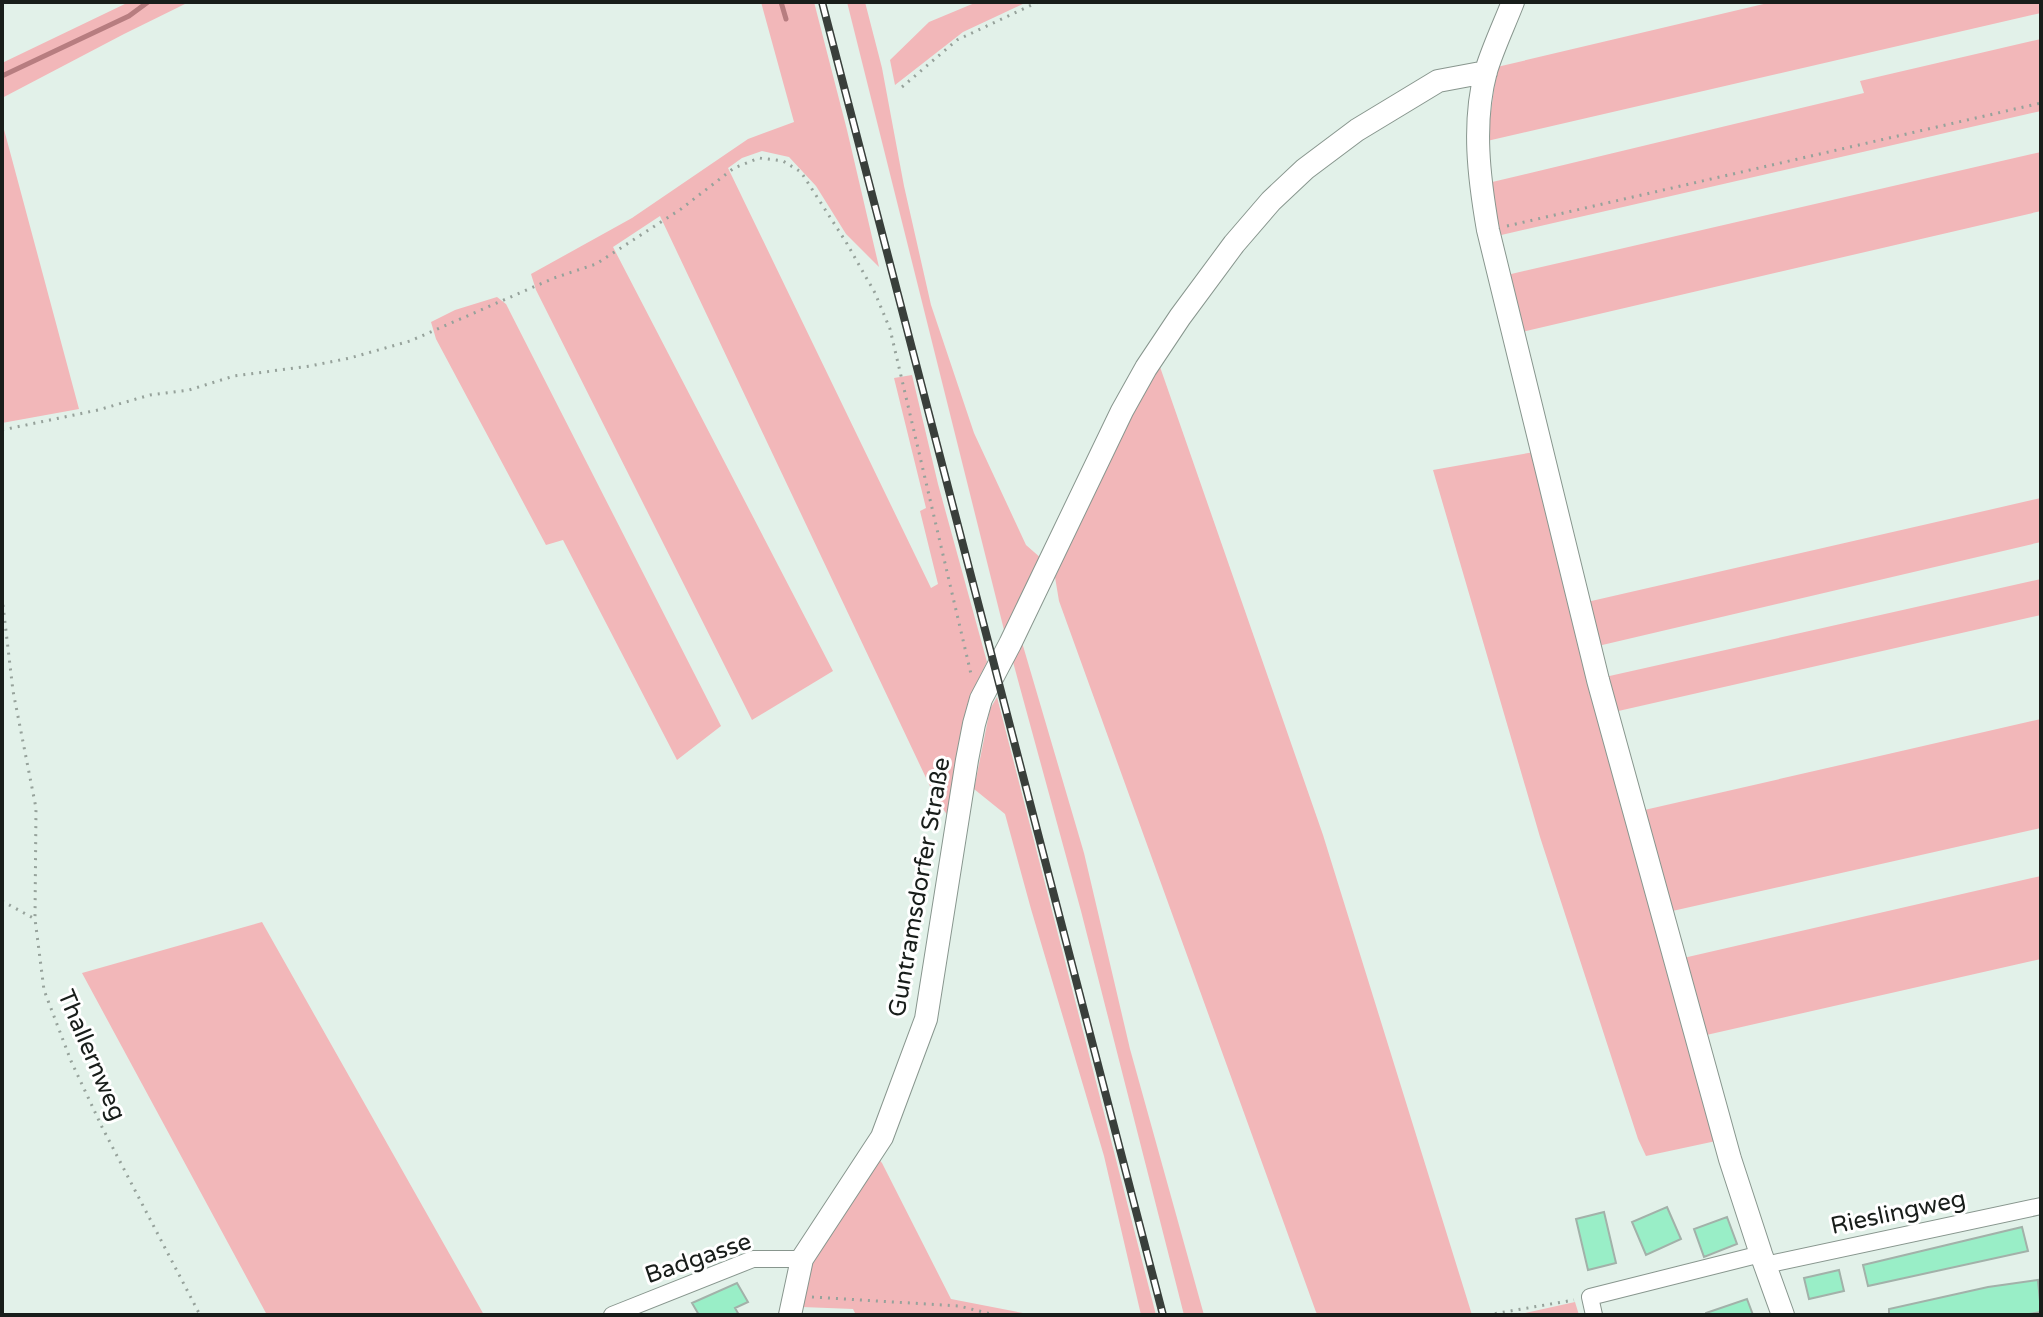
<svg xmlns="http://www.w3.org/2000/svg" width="2043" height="1317" viewBox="0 0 2043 1317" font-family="'Varela Round',sans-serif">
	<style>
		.green { fill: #f2b7b9 }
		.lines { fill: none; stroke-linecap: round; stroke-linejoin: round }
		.stream { stroke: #b77d80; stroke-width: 5 }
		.building { fill: #99eec7; stroke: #a2b1a9; stroke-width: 2 }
		.minor-casing { stroke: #88968e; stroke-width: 18 }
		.tertiary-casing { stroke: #88968e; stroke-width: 24 }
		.path { stroke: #96a29b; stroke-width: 3; stroke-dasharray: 2 6; stroke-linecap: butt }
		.minor { stroke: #fff; stroke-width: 16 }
		.tertiary { stroke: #fff; stroke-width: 22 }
		.rail-casing { stroke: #393f3b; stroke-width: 8 }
		.rail { stroke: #fff; stroke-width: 5; stroke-dasharray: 15; stroke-linecap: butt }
		.labels { text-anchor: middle; stroke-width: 6; stroke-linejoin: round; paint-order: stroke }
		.street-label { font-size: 24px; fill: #181d1a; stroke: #fff }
	</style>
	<rect width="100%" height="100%" fill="#e2f1e9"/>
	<!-- green -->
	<path class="green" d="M129 2H189L124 34 2 98V63Z
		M761 2H814L847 130 879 267 846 234 816 186 789 157 762 151 742 158 728 168 931 588 938 584 920 511 926 508 894 378 912 375 938 484 987 662 974 688 948 816 936 799 660 216 613 247 833 671 752 720 536 290 531 274 632 218 748 139 794 122Z
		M847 2H865L882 68 904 186 931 305 974 433 1026 545 1042 559 1004 630Z
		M977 2H1027L963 32 895 85 890 60 929 22Z
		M1772 2H2041V13L1487 141 1497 67Z
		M2041 39V111L1497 236 1488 183 1864 93 1860 81Z
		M2 122 79 409 2 423Z
		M2041 152V211L1522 332 1507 275Z
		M497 297 506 304 721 726 677 760 563 540 546 545 436 339 431 322 455 310Z
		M1159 364 1323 835 1472 1315H1318L1316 1312 1059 601 1055 577 1131 413Z
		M1534 452 1716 1141 1646 1156 1638 1139 1540 837 1433 470Z
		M2041 498V542L1598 646 1587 602Z
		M2041 579V615L1614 712 1605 677Z
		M1021 639 1084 853 1130 1049 1204 1315H1184L1081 911 1010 651Z
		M997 697 1156 1315H1141L1104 1156 1031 909 1005 814 974 789 990 709Z
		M2041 719V828L1668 912 1640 811Z
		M2041 876V959L1702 1036 1679 959Z
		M262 922 484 1315H267L82 973Z
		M877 1157 882 1163 951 1299 1023 1313V1315H856L853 1309 802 1307 812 1261Z
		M1575 1302 1579 1315H1516Z"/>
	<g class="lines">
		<!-- stream -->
		<path class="stream" d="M781 2 786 19
			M2 76 129 16 148 2"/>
	</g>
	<!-- building -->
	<path class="building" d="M1667 1207 1681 1239 1646 1255 1632 1222Z
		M1604 1212 1616 1263 1588 1270 1576 1219Z
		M1727 1217 1737 1244 1704 1257 1694 1229Z
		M2022 1227 2028 1251 1868 1286 1863 1265Z
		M1839 1270 1844 1291 1809 1299 1804 1278Z
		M2038 1280 2041 1312 2023 1315H1889V1309L1988 1287Z
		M737 1283 748 1302 735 1308 739 1315H699L692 1303Z
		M1747 1299 1753 1315H1706V1313Z"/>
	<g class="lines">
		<!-- minor casing -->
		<g class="minor-casing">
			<path id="minor" d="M1765 1265 2041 1206
				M612 1315 753 1259H802
				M1594 1315 1590 1297 1761 1254"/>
		</g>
		<!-- tertiary casing -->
		<g class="tertiary-casing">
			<path id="tertiary" d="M1513 2C1504 25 1493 48 1486 71 1472 123 1479 178 1488 230L1598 680 1730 1159 1761 1254 1783 1315
				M790 1315 802 1259 882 1137 926 1019 967 760 974 724 981 699 1010 644 1122 411 1146 368 1180 317 1234 244 1271 201 1305 169 1357 130 1438 81 1486 72"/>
		</g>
		<!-- path -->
		<path class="path" d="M902 87 957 40 1038 2
			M1507 226 2041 103
			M2 430 98 410 150 395 189 390 234 376 310 366 350 358 410 341 554 278 596 264 681 209 734 168 759 158 783 161 801 172 846 242 875 293 890 329 971 674
			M2 597 13 691 36 808 35 919 44 990 71 1061 102 1127 200 1315
			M2 901 35 919
			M812 1297 959 1306 995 1315
			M1487 1315 1574 1300"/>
		<!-- minor -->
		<use href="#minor" class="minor"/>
		<!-- tertiary -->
		<use href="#tertiary" class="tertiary"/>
		<!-- rail casing -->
		<g class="rail-casing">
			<path id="rail" d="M822 2 1163 1315"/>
		</g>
		<!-- rail -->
		<use href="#rail" class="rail"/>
	</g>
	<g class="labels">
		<!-- street labels -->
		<g class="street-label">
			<text transform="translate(919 887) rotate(-80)" y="8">Guntramsdorfer Straße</text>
			<text transform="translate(92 1055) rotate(67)" y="8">Thallernweg</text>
			<text transform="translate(1898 1212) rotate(-12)" y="8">Rieslingweg</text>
			<text transform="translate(698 1258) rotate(-19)" y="8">Badgasse</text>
		</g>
	</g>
	<!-- border -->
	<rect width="2043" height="1317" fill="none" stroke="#181d1a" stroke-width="8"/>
</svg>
